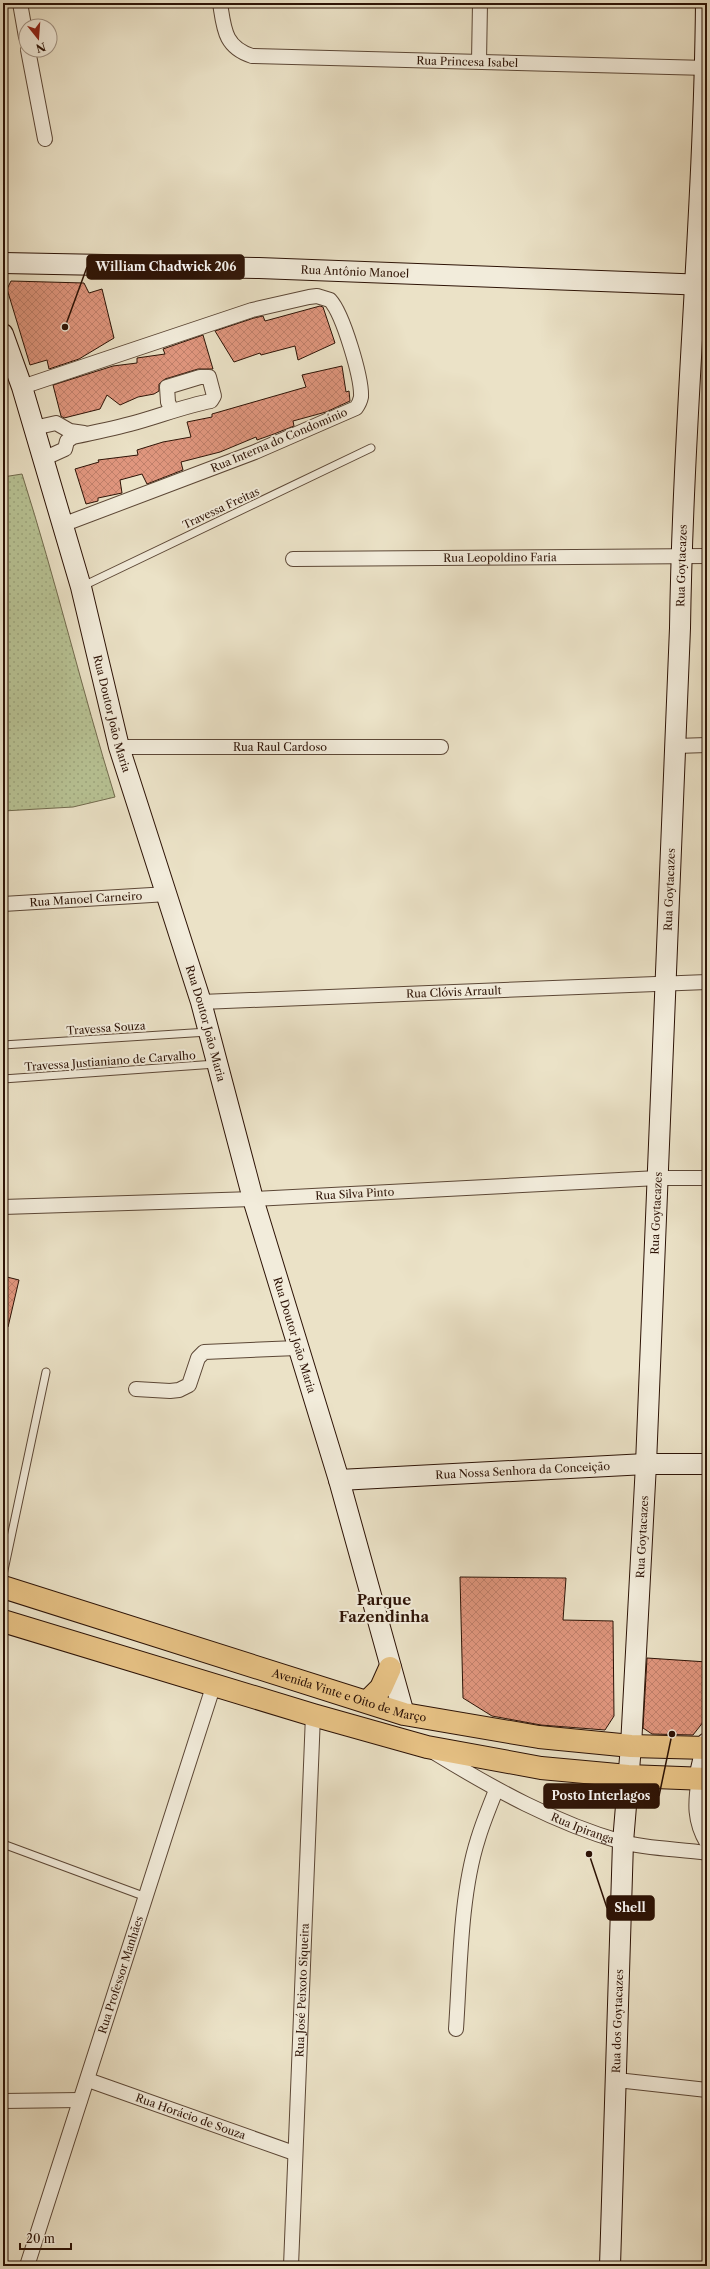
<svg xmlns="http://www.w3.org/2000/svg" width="710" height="2269" viewBox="0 0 710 2269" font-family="'Libre Caslon Text',serif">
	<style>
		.grass { fill: url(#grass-dots); stroke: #726b4e }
		.building { fill: url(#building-cross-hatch); stroke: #2d1306 }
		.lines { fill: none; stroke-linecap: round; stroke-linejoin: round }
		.lane-casing { stroke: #5c4736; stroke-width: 9 }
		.street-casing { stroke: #5c4736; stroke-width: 16 }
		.secondary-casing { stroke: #2d1306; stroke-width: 22 }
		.primary-casing { stroke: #2d1306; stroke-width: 24 }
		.lane { stroke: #f2ecdb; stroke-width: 7 }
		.street { stroke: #f2ecdb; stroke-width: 14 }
		.secondary { stroke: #f2ecdb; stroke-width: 20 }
		.primary { stroke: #e6c184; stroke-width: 22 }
		.labels { text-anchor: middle; stroke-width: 4; stroke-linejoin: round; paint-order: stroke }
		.street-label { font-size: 11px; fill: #2d1306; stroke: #f2ecdb }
		.district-label { font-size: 15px; font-weight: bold; fill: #2d1306; stroke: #f2ecdb }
		.leader { fill: none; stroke: #2d1306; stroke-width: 1.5 }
		.callout-dot { fill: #2d1306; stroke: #f2ecdb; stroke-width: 1.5 }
		.callout { fill: #2d1306; stroke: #2d1306; stroke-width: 1.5 }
		.callout-label { font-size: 12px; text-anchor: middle; font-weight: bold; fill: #fff }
	</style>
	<defs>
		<pattern id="grass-dots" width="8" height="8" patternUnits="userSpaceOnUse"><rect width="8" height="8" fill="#b8c395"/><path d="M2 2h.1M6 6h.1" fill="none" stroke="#9ea77f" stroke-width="1.8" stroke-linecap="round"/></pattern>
		<pattern id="building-cross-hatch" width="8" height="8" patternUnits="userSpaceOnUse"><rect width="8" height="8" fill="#e0967e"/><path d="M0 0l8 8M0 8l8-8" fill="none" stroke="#c0806b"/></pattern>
	</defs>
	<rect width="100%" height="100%" fill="#ebe2c7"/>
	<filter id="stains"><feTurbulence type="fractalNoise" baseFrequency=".005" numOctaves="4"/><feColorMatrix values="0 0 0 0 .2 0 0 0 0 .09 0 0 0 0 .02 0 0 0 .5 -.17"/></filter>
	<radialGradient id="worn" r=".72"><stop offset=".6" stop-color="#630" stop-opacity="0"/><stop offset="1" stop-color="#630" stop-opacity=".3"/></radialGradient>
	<!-- grass -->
	<path class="grass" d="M22 474C56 581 82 690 115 797L73 807 3 811V477Z"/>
	<!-- building -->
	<path class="building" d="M11 281 84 283 89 293 102 289 114 338 79 359 49 369 47 360 30 365 7 289Z
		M320 306 323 307 335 343 298 360 295 346 261 355 260 353 234 362 215 331 254 318 263 316 265 321Z
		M203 335 213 369H198L165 379 159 384V391L154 394 138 397 120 405 107 395 100 409 64 418 61 416 53 385 113 366 137 363V358L165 354 163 349Z
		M342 366 346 392 349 391 350 401 326 412 293 421 294 426 274 434 257 440 256 437 220 452 181 462 183 470 147 484 142 474 120 480 122 493 98 498V501L86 504 75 469 99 462 98 460 138 455 137 450 163 442 191 437 187 422 212 417V414L306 387 302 375Z
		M3 1276 19 1280 8 1327 3 1326Z
		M460 1577 566 1578 563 1620 613 1621 614 1716 605 1730 541 1725 492 1716 463 1698Z
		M647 1658 707 1662V1709L704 1721 693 1735 652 1734 643 1728Z"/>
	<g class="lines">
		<!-- lane casing -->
		<g class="lane-casing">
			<path id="lane" d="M83 586 371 448
				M3 1045 208 1032
				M3 1079 216 1064
				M3 1575 46 1372
				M3 1844 146 1897"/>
		</g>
		<!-- street casing -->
		<g class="street-casing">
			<g id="street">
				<path d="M20 3 26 37"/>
				<path id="s1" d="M220 3C224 28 224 47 252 56L707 68"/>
				<path d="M28 50 45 139"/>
				<path d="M479 61 480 3"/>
				<path d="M22 387 252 310 309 297 317 296 330 300C343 314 362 378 361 397 360 402 359 404 356 408L255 452 62 525"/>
				<path d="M34 428 56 423 70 431 84 433"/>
				<path d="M43 459 65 449 67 441 73 437C92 433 111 429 130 424 157 417 184 406 211 401L214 396 209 377H200L167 387 168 402 172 411"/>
				<path id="s2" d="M293 559 707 556"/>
				<path d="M676 746 707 745"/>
				<path id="s3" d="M119 747H441"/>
				<path id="s4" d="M3 904 168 894"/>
				<path id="s5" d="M201 1002 707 982"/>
				<path id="s6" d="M3 1207 253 1199 658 1178H707"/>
				<path d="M136 1389 170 1391 179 1390 189 1385 198 1358 204 1352 297 1348"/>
				<path id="s7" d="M435 1753C494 1789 555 1823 622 1842 649 1849 680 1849 707 1853"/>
				<path d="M699 1778C695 1803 694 1821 707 1843"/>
				<path d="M456 2029C460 1971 460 1895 478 1839 483 1822 490 1806 496 1790"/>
				<path id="s8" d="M88 2080 294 2153"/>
				<path d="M617 2080 707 2090"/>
				<path d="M3 2101 80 2100"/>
				<path id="s9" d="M27 2266 214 1684"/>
				<path id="s10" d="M291 2266 313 1715"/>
			</g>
		</g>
		<!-- secondary casing -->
		<g class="secondary-casing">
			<g id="secondary">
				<path id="s11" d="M3 263 259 268 707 285"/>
				<path id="s12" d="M3 334 22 387 81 587 119 747 201 1002 253 1199 339 1480 404 1714"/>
				<path id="s13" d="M339 1480 646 1464H707"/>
				<path d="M699 1778 707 1743"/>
				<path id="s14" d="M610 2266 623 1842 631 1746 646 1464 680 628C683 419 704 211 706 3"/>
			</g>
		</g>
		<!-- primary casing -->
		<g class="primary-casing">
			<g id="primary">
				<path id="s15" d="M3 1587 404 1714 539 1737 631 1746 707 1748"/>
				<path d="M3 1621 313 1715 427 1747 541 1768 628 1776 707 1779"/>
				<path d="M368 1701 381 1688 390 1668"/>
			</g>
		</g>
		<!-- lane -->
		<use href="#lane" class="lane"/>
		<!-- street -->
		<use href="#street" class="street"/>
		<!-- secondary -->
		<use href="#secondary" class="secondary"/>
		<!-- primary -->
		<use href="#primary" class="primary"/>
	</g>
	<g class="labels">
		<!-- street labels -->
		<g class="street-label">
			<text dy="4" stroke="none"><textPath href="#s1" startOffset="282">Rua Princesa Isabel</textPath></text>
			<text dy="4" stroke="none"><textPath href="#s11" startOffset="352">Rua Antônio Manoel</textPath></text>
			<text transform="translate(279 440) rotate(-23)" y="4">Rua Interna do Condomínio</text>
			<text transform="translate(221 508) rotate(-25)" y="4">Travessa Freitas</text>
			<text dy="4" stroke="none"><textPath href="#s2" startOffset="207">Rua Leopoldino Faria</textPath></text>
			<text dy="4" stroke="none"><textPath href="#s14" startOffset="1702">Rua Goytacazes</textPath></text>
			<text dy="4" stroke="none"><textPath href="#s12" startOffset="395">Rua Doutor João Maria</textPath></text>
			<text dy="4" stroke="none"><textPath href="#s3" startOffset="161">Rua Raul Cardoso</textPath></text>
			<text dy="4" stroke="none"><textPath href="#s14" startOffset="1378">Rua Goytacazes</textPath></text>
			<text dy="4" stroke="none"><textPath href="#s4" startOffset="83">Rua Manoel Carneiro</textPath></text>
			<text dy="4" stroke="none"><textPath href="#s5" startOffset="253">Rua Clóvis Arrault</textPath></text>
			<text dy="4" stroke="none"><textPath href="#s12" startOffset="719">Rua Doutor João Maria</textPath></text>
			<text transform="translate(106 1028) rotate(-4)" y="4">Travessa Souza</text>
			<text transform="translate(110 1061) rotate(-4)" y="4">Travessa Justianiano de Carvalho</text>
			<text dy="4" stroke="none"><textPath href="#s6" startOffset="352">Rua Silva Pinto</textPath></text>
			<text dy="4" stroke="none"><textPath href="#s14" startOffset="1054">Rua Goytacazes</textPath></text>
			<text dy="4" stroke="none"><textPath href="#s12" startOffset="1043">Rua Doutor João Maria</textPath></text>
			<text dy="4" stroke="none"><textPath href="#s13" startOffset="184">Rua Nossa Senhora da Conceição</textPath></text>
			<text dy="4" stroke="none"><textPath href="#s14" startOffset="730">Rua Goytacazes</textPath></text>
			<text dy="4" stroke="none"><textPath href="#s15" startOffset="363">Avenida Vinte e Oito de Março</textPath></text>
			<text dy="4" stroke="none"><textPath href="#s7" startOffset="166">Rua Ipiranga</textPath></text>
			<text dy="4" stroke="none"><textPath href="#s9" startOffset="306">Rua Professor Manhães</textPath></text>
			<text dy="4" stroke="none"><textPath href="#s10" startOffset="276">Rua José Peixoto Siqueira</textPath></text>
			<text dy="4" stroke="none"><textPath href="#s14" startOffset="245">Rua dos Goytacazes</textPath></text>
			<text dy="4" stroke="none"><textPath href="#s8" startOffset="109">Rua Horácio de Souza</textPath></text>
		</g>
		<!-- district labels -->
		<g class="district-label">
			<text x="384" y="1605">Parque<tspan x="384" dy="17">Fazendinha</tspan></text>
		</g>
	</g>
	<!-- callouts -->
	<path class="leader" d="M65 327L87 267M672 1734L659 1796M589 1854L607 1908"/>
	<g class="callout-dot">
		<circle cx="65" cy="327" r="4"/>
		<circle cx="672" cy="1734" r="4"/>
		<circle cx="589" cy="1854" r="4"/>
	</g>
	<g class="callout">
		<rect x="87" y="255" width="157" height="24" rx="4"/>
		<rect x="544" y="1784" width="115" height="24" rx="4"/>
		<rect x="607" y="1896" width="47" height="24" rx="4"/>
	</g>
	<g class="callout-label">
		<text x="166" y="271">William Chadwick 206</text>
		<text x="601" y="1800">Posto Interlagos</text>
		<text x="630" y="1912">Shell</text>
	</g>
	<!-- margin -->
	<rect width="710" height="2269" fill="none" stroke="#ebe2c7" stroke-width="16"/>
	<rect x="4" y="4" width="702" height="2261" fill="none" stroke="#2d1306" stroke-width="2"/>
	<rect x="8" y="8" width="694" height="2253" fill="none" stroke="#2d1306"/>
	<!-- north arrow -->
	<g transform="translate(38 38) rotate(163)"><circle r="19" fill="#f2ecdb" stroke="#a39586"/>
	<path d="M0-3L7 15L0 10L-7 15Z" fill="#8f2418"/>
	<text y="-6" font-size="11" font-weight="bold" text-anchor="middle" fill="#2d1306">N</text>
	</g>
	<!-- scale -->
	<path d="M20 2243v6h51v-6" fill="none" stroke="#2d1306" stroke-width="2"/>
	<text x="26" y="2243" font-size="12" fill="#2d1306" stroke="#f2ecdb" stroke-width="3" paint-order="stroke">20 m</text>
	<rect width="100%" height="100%" filter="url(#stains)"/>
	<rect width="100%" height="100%" fill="url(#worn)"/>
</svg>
